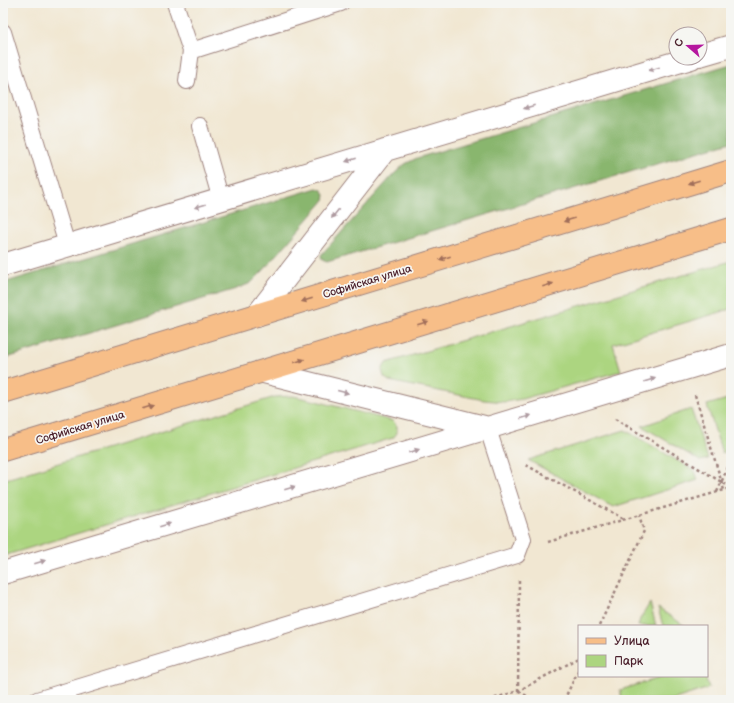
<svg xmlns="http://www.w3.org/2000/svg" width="734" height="703" viewBox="0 0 734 703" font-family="'Balsamiq Sans',sans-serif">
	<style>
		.green { fill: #acd580; stroke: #7b7a56 }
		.forest { fill: #89b66e; stroke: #6a6a4c }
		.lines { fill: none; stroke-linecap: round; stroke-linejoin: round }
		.service-casing { stroke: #9e837e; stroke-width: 18 }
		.minor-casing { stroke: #9e837e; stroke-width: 24 }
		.primary-casing { stroke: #9e837e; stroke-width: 24 }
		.path { stroke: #9e837e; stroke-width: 2.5; stroke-dasharray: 3 3; stroke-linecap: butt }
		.service { stroke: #fff; stroke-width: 16 }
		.minor { stroke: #fff; stroke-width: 22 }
		.primary { stroke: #f7be88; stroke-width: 22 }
		.oneway { fill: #ae9aa0 }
		.oneway2 { fill: #a06e5a }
		.labels { text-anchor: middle; stroke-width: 3.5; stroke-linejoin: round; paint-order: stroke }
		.street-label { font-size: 11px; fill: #4a1f2b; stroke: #f6f6f2 }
	</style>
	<rect width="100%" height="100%" fill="#f6f6f2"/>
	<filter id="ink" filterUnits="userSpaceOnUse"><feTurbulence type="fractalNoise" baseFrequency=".025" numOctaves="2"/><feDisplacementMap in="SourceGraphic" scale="8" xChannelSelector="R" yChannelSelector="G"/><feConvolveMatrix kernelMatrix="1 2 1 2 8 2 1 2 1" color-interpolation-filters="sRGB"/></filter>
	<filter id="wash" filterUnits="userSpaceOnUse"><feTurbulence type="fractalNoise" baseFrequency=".012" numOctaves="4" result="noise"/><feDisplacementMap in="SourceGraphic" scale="16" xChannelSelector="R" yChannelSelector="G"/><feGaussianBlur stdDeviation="0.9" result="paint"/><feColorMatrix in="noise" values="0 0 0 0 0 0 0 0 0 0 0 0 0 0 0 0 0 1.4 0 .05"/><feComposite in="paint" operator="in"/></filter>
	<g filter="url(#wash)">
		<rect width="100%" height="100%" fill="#f1e7d2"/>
		<!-- green -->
		<path class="green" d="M731 261V309L613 344 621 371 522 399 504 402 484 400 389 381 384 377 382 370 386 363Z
			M293 396 312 400 393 421 397 426V433L393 438 3 556V480L275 397Z
			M731 398V447L730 450 722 453 707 405Z
			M691 409 708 459 700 461 642 426Z
			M625 430 695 471 698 480 613 507 528 460Z
			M650 603 656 626H638L640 619Z
			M658 608 685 626H663Z
			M666 676H705L709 688 672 700H617L622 698 620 690Z"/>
		<!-- forest -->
		<path class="forest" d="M731 64V142L327 262 322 260 321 255 394 174 405 164 417 158Z
			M317 188 322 190 325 195 324 201 263 271 251 283 236 289 3 359V283Z"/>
	</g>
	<g filter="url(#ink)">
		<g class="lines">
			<!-- service casing -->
			<g class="service-casing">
				<path id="service" d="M175 3 191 51 187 81
					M3 32 67 245
					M191 51 341 3
					M200 126 221 200
					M37 700 517 555 523 539 488 429"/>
			</g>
			<!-- minor casing -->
			<g class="minor-casing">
				<path id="minor" d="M700 55 731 46
					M3 265 691 58
					M257 315 385 150
					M264 372 488 428
					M3 573 731 355"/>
			</g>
			<!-- primary casing -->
			<g class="primary-casing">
				<path id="primary" d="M3 392 731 171
					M3 450 731 229"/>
			</g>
			<!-- path -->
			<path class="path" d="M695 395 724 490
				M615 419 730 487
				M526 465 624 519
				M717 492 731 460
				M548 542 731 488
				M599 626 644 531 639 515
				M518 691 519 580
				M519 691 533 700
				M489 700 518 691 579 658
				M564 700 579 669"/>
			<!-- service -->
			<use href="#service" class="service"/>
			<!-- minor -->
			<use href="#minor" class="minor"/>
			<!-- primary -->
			<use href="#primary" class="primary"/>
		</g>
		<!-- one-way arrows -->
		<defs><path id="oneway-solid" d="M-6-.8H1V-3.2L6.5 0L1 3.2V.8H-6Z"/></defs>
		<g class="oneway">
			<use href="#oneway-solid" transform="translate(654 69) rotate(163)"/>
			<use href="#oneway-solid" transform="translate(529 107) rotate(163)"/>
			<use href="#oneway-solid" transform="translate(351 160) rotate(163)"/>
			<use href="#oneway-solid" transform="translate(200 206) rotate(163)"/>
			<use href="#oneway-solid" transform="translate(335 214) rotate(128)"/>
			<use href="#oneway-solid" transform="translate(650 380) rotate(-17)"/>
			<use href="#oneway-solid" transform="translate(343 392) rotate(14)"/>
			<use href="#oneway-solid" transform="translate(526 417) rotate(-17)"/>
			<use href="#oneway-solid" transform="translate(414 451) rotate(-17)"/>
			<use href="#oneway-solid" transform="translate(290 488) rotate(-17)"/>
			<use href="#oneway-solid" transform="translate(165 525) rotate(-17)"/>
			<use href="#oneway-solid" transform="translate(40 562) rotate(-17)"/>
		</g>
		<g class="oneway2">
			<use href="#oneway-solid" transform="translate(694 182) rotate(163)"/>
			<use href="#oneway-solid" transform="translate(569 220) rotate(163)"/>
			<use href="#oneway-solid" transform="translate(445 258) rotate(163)"/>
			<use href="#oneway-solid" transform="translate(548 285) rotate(-17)"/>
			<use href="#oneway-solid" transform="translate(307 300) rotate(163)"/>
			<use href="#oneway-solid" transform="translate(423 323) rotate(-17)"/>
			<use href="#oneway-solid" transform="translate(299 361) rotate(-17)"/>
			<use href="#oneway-solid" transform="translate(148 407) rotate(-17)"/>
		</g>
	</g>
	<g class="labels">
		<!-- street labels -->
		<g class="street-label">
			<text transform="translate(367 281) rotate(-17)" y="4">Софийская улица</text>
			<text transform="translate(80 427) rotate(-17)" y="4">Софийская улица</text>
		</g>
	</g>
	<!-- margin -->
	<rect width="734" height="703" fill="none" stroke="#f6f6f2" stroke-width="16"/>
	<!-- legend -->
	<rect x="578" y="625" width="130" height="52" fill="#f6f6f2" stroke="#b1a0a2"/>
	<rect x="586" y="638" width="20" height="6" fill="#f7be88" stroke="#b1a0a2"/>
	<text x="614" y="645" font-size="12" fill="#4a1f2b">Улица</text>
	<rect x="586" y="655" width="20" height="12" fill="#acd580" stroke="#b1a0a2"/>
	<text x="614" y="665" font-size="12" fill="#4a1f2b">Парк</text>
	<!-- north arrow -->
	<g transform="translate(688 46) rotate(290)"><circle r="19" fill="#f6f6f2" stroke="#b1a0a2"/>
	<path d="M0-3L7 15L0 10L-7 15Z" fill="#b5179e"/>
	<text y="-6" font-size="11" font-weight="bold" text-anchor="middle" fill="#4a1f2b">С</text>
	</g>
</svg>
